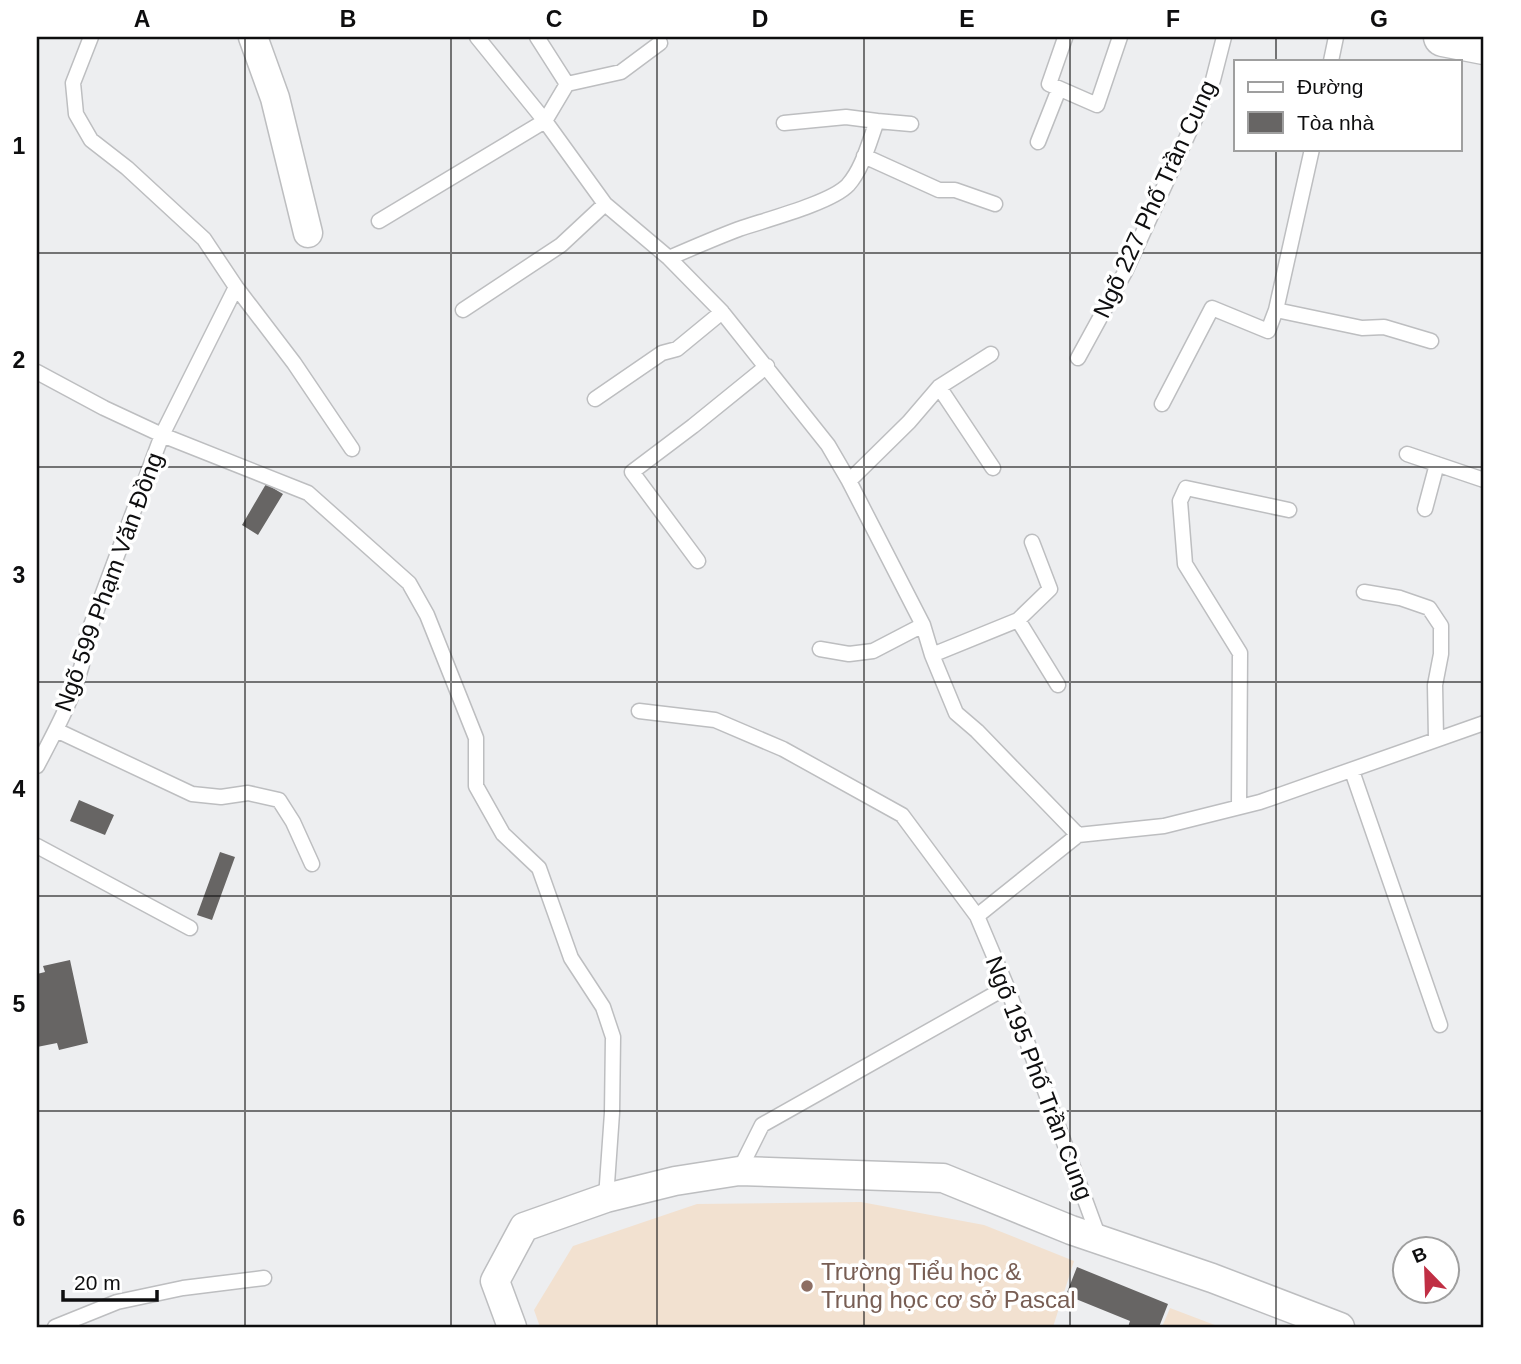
<svg xmlns="http://www.w3.org/2000/svg" width="1521" height="1364" viewBox="0 0 1521 1364" font-family="Helvetica,sans-serif">
	<style>
		.education { fill: #f2e1d0 }
		.building { fill: #676564 }
		.lines { fill: none; stroke-linecap: round; stroke-linejoin: round }
		.service-casing { stroke: #bdbec0; stroke-width: 17 }
		.minor-casing { stroke: #bdbec0; stroke-width: 31 }
		.secondary-casing { stroke: #bdbec0; stroke-width: 41 }
		.service { stroke: #fff; stroke-width: 14 }
		.minor { stroke: #fff; stroke-width: 28 }
		.secondary { stroke: #fff; stroke-width: 38 }
		.grid { fill: none; stroke: #0e0e0f; stroke-width: 2; stroke-opacity: 0.55 }
		.education-dot { fill: #8d6e63; stroke: #fff; stroke-width: 2.5 }
		.labels { text-anchor: middle; stroke-width: 7; stroke-linejoin: round; paint-order: stroke }
		.street-label { font-size: 24px; fill: #0e0e0f; stroke: #fff }
		.education-label { font-size: 24px; fill: #785e54; stroke: #fff; text-anchor: start }
		.neatline { fill: none; stroke: #0e0e0f; stroke-width: 2.5 }
		.grid-label { font-size: 23px; text-anchor: middle; font-weight: bold; fill: #0e0e0f }
	</style>
	<rect width="100%" height="100%" fill="#edeef0"/>
	<!-- education -->
	<path class="education" d="M861 1202 984 1225 1074 1261 1053 1327H540L534 1310 573 1246 697 1204Z
		M1170 1308 1220 1327H1162Z"/>
	<!-- building -->
	<path class="building" d="M266 484 283 494 258 535 242 525Z
		M79 800 114 815 105 835 70 821Z
		M220 852 235 857 212 920 197 915Z
		M70 960 88 1043 59 1050 57 1043 37 1047V974L45 972 43 966Z
		M1077 1267 1168 1304 1159 1327H1128L1130 1321 1066 1295Z"/>
	<g class="lines">
		<!-- service casing -->
		<g class="service-casing">
			<path id="service" d="M91 37 73 83 76 114 91 140 127 168 204 239 236 287 294 363 352 449
				M537 37 567 84 545 121 605 204 669 258 722 312 828 445 849 481 923 625 932 655 956 713 977 731 1078 835
				M1065 38 1049 84 1097 105 1120 37
				M1331 61 1336 37
				M567 84 621 72 660 43
				M784 123 846 117 877 121
				M1038 142 1059 89
				M1312 149 1276 310 1362 328 1384 327 1431 341
				M864 156 939 190H955L995 204
				M379 221 545 121 477 37
				M669 258C692 248 715 238 739 229 765 220 831 203 848 185 863 168 869 142 877 121L911 124
				M463 310 561 245 605 204
				M1078 358 1125 272 1213 80 1224 37
				M37 372 104 408 162 435 308 493 409 583 427 615 476 738V786L503 834 539 868 571 958 603 1007 613 1037 612 1113 606 1198
				M939 387 993 468
				M595 399 662 353 677 349 722 312
				M1162 404 1212 308 1268 331 1276 310
				M1407 454 1484 480
				M849 481 909 422 939 387 991 354
				M1425 509 1437 464
				M698 561 632 472 693 426 767 366
				M1364 592 1400 598 1429 608 1441 626V654L1435 685 1436 738
				M1018 620 1058 685
				M820 649 849 654 873 651 923 625
				M932 655 1018 620 1050 589 1032 542
				M639 711 715 720 783 749 902 815 977 916 1007 987 1099 1238
				M56 730 192 794 221 797 248 793 279 800 293 822 312 864
				M37 766C58 726 83 682 87 636L162 435 236 287
				M1352 771 1440 1025
				M1239 807 1240 653 1185 564 1180 501 1186 488 1289 510
				M37 846 190 928
				M977 916 1078 835 1164 826 1260 802 1484 723
				M739 1171 762 1125 1007 987
				M55 1327 117 1302 183 1288 264 1278"/>
		</g>
		<!-- minor casing -->
		<g class="minor-casing">
			<path id="minor" d="M253 37 275 98 308 233
				M512 1327 495 1281 524 1227 606 1198 675 1181 739 1171 943 1178 1071 1230 1212 1278 1340 1327"/>
		</g>
		<!-- secondary casing -->
		<g class="secondary-casing">
			<path id="secondary" d="M1443 37 1484 45"/>
		</g>
		<!-- service -->
		<use href="#service" class="service"/>
		<!-- minor -->
		<use href="#minor" class="minor"/>
		<!-- secondary -->
		<use href="#secondary" class="secondary"/>
	</g>
	<!-- grid -->
	<path class="grid" d="M245 37V1327M451 37V1327M657 37V1327M864 37V1327M1070 37V1327M1276 37V61M1276 149V1327M37 253H1484M37 467H1484M37 682H1484M37 896H1484M37 1111H1484"/>
	<!-- markers -->
	<circle class="education-dot" cx="807" cy="1286" r="7"/>
	<g class="labels">
		<!-- street labels -->
		<g class="street-label">
			<text transform="translate(1155 199) rotate(-65)" y="8">Ngõ 227 Phố Trần Cung</text>
			<text transform="translate(109 582) rotate(-70)" y="8">Ngõ 599 Phạm Văn Đồng</text>
			<text transform="translate(1039 1078) rotate(69)" y="8">Ngõ 195 Phố Trần Cung</text>
		</g>
		<!-- education labels -->
		<g class="education-label">
			<text x="821" y="1280">Trường Tiểu học &amp;<tspan x="821" dy="28">Trung học cơ sở Pascal</tspan></text>
		</g>
	</g>
	<!-- border -->
	<rect width="1521" height="1364" fill="none" stroke="#ffffff" stroke-width="77"/>
	<!-- legend -->
	<rect x="1234" y="60" width="228" height="91" fill="#ffffff" stroke="#9f9f9f" stroke-width="2"/>
	<rect x="1248" y="82" width="35" height="10" fill="#ffffff" stroke="#9f9f9f" stroke-width="2"/>
	<text x="1297" y="94" font-size="21" fill="#0e0e0f">Đường</text>
	<rect x="1248" y="112" width="35" height="21" fill="#676564" stroke="#9f9f9f" stroke-width="2"/>
	<text x="1297" y="130" font-size="21" fill="#0e0e0f">Tòa nhà</text>
	<!-- north arrow -->
	<g transform="translate(1426 1270) rotate(337)"><circle r="33" fill="#ffffff" stroke="#9f9f9f" stroke-width="2"/>
	<path d="M0-5L12 26L0 18L-12 26Z" fill="#c02f44"/>
	<text y="-10" font-size="19" font-weight="bold" text-anchor="middle" fill="#0e0e0f">B</text>
	</g>
	<!-- scale -->
	<path d="M63 1290v10h94v-10" fill="none" stroke="#0e0e0f" stroke-width="3.5"/>
	<text x="74" y="1290" font-size="21" fill="#0e0e0f" stroke="#ffffff" stroke-width="5" paint-order="stroke">20 m</text>
	<rect x="38" y="38" width="1444" height="1288" class="neatline"/>
	<g class="grid-label">
		<text x="142" y="27">A</text>
		<text x="348" y="27">B</text>
		<text x="554" y="27">C</text>
		<text x="760" y="27">D</text>
		<text x="967" y="27">E</text>
		<text x="1173" y="27">F</text>
		<text x="1379" y="27">G</text>
		<text x="19" y="154">1</text>
		<text x="19" y="368">2</text>
		<text x="19" y="583">3</text>
		<text x="19" y="797">4</text>
		<text x="19" y="1012">5</text>
		<text x="19" y="1226">6</text>
	</g>
</svg>
